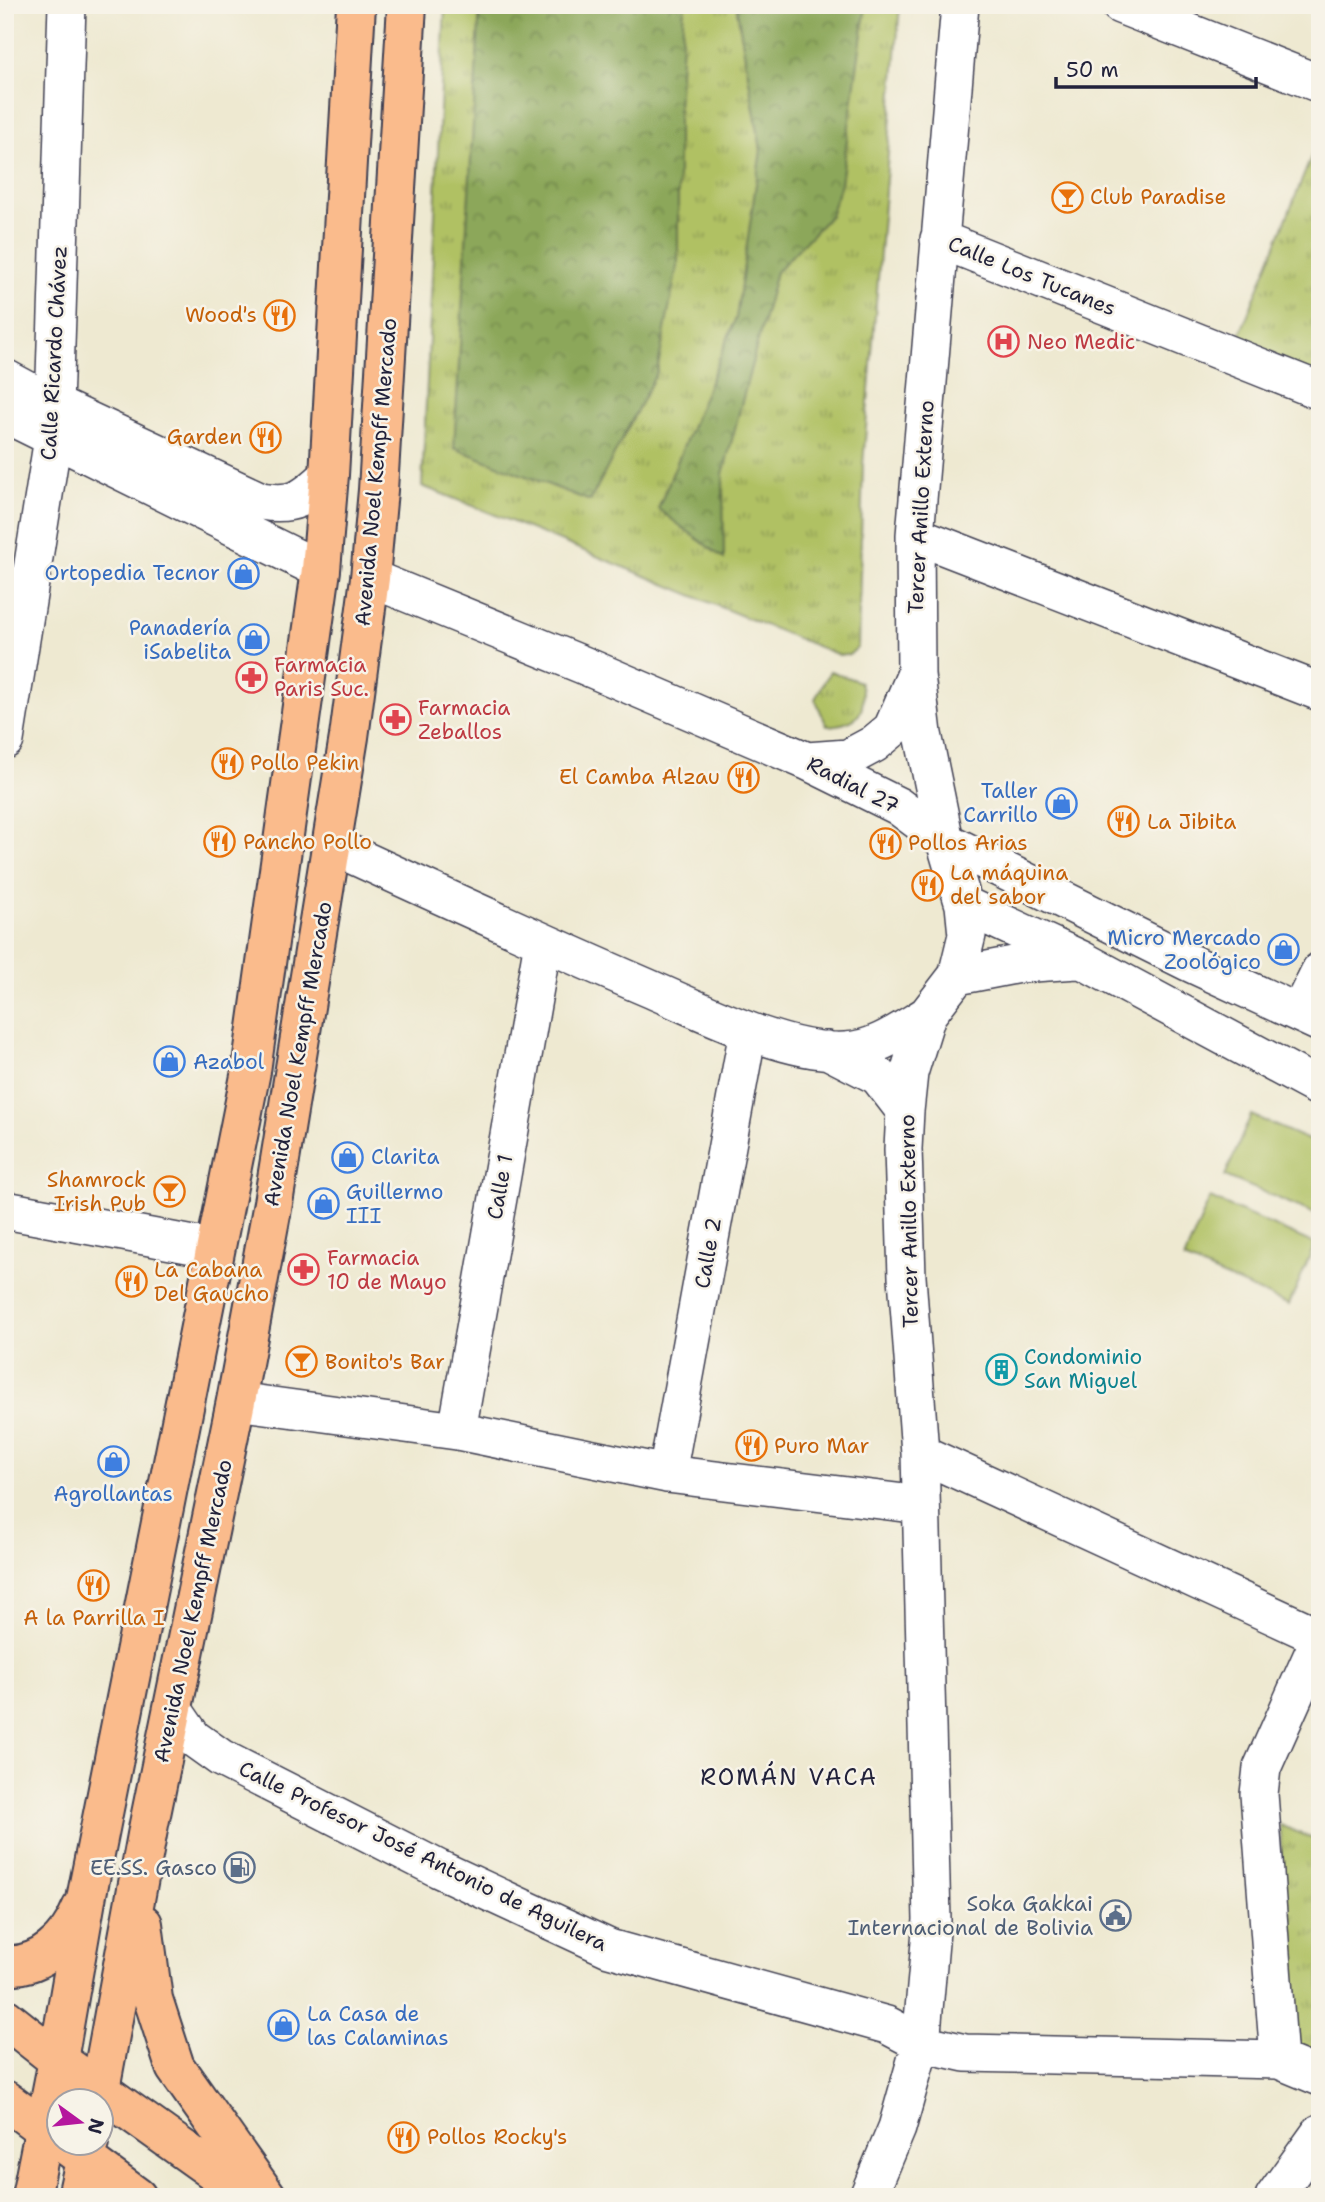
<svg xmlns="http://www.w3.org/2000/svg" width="1325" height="2202" font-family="'Shantell Sans',sans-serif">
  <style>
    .grass { fill: url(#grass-tufts); stroke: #697250; stroke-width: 2 }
    .forest { fill: url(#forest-crowns); stroke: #57644a; stroke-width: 2 }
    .pitch { fill: #b0c164; stroke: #697250; stroke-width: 2 }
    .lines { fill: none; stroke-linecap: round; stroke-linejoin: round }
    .minor-casing { stroke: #414052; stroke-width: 40 }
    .major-casing { stroke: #414052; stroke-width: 42 }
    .minor { stroke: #fff; stroke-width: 37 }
    .major { stroke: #fabb8c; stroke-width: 38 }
    .labels { text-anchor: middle; stroke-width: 5; stroke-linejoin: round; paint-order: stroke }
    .food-label { font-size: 21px; fill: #c56008; stroke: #f7f3e8; text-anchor: start }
    .street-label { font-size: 21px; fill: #22223b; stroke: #f7f3e8 }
    .health-label { font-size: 21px; fill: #be3a42; stroke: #f7f3e8; text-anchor: start }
    .shop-label { font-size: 21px; fill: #366cbe; stroke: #f7f3e8; text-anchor: end }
    .culture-label { font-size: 21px; fill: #0d838f; stroke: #f7f3e8; text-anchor: start }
    .service-label { font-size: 21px; fill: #4e5e75; stroke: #f7f3e8; text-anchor: end }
    .neighbourhood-label { font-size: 23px; letter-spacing: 2px; fill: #22223b; stroke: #f7f3e8 }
  </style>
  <defs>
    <pattern id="grass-tufts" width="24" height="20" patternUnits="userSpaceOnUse" patternTransform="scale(1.75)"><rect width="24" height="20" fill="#b0c164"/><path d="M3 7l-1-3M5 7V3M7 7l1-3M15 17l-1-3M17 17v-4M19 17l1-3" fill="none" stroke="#8f9c54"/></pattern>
    <pattern id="forest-crowns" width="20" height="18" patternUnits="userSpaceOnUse" patternTransform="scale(1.75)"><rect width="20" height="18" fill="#8ca75a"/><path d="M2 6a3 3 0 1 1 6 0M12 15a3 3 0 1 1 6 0" fill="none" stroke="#72884c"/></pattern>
  </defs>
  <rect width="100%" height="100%" fill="#f7f3e8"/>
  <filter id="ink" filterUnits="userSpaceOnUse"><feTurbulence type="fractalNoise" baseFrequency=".0143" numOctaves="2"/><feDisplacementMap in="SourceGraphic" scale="14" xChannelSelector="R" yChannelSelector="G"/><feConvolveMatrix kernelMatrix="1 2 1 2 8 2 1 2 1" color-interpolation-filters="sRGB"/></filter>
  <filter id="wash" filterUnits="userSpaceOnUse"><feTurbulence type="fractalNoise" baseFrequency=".00686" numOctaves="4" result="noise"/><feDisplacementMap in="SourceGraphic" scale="28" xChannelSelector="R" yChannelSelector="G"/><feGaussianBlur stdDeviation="1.57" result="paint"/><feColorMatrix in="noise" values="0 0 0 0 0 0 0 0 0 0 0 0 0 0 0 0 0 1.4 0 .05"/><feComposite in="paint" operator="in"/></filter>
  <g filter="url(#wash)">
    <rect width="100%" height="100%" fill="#eee9d1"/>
    <path class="grass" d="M445,5H900L863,465L858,647L849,655H839C700,600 562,540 422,486Z
      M1320,135V378L1236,344Z
      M830,671L860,682C868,713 859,724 827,726L815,699Z
      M1280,1825L1320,1842V2063C1304,2056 1296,2048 1289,2032Z"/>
    <path class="forest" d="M480,5H684L678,109V262L657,372L590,501L454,448Z
      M736,5H866L841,183L830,216L776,272L723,474L724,559L658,509L736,318L761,150Z"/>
    <path class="pitch" d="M1251,1115L1320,1145V1216L1225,1176Z
      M1210,1198L1315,1244L1289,1305L1184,1259Z"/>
  </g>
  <g filter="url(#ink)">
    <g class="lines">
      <defs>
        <path id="minor" d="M1120,5L1320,84
          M939,239L1320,391
          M5,378L55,405L261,501C296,507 305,497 329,475
          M5,414L321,570
          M915,535L1320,692
          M370,578L583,665L807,761L898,806L945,841L1188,962L1320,1023
          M5,740L53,438L67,5
          M807,761L848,758L874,744L892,729L915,676
          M333,846C439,895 546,944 653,990C706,1013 786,1054 845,1051C875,1050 902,1030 927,1015
          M964,905L1082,960L1320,1088
          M957,976L1019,964L1077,960
          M1299,1013L1320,971
          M827,1050L878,1076L905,1111
          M5,1210L215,1249
          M236,1401L457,1431L667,1474L921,1505
          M457,1431L543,942
          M920,1453L1320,1637
          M667,1474L748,1031
          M173,1709L193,1738L221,1758L439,1869L609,1948L887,2025L921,2043L965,2053L1279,2060L1320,2077
          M1279,2060L1259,1794L1262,1768L1320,1638
          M868,2197L897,2128L921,2043L932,1920L920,1453L907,1277L903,1149L905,1111L909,1073L927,1015L957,976L967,935L964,905L945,841L923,734L916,675L915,535L960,5
          M1274,2197L1320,2133"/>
        <path id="major" d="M143,1924L153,1999L175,2067L267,2197
          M5,1965C41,1968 69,1939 81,1909
          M5,2018L58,2060L250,2197
          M5,2100L60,2141
          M98,2100L149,1824L236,1401L273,1203L349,737L370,578L378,490L407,5
          M62,2142L137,2197
          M31,2197L58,2060L87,1894L251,1071L321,570L329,475L356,5
          M77,2197L89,2142"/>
      </defs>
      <use href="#minor" class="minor-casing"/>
      <use href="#major" class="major-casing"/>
      <use href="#minor" class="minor"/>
      <use href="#major" class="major"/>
    </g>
  </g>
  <defs>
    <symbol id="bar-ring" viewBox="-11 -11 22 22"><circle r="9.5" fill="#f7f3e8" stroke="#e8710a" stroke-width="1.5"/><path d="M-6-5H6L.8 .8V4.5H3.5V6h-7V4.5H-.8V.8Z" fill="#e8710a"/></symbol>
    <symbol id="restaurant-ring" viewBox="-11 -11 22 22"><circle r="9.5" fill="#f7f3e8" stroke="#e8710a" stroke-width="1.5"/><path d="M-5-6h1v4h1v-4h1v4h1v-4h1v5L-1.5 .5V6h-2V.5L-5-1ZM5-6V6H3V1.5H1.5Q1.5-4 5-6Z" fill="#e8710a"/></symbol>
    <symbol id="hospital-ring" viewBox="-11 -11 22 22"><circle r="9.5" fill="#f7f3e8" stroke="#e0444e" stroke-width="1.5"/><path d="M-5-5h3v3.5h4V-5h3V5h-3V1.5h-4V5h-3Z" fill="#e0444e"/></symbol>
    <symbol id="shop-ring" viewBox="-11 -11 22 22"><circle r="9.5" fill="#f7f3e8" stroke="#3f7fe0" stroke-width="1.5"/><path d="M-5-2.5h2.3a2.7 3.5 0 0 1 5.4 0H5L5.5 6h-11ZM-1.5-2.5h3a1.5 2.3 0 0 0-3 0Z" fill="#3f7fe0"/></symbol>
    <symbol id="pharmacy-ring" viewBox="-11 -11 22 22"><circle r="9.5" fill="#f7f3e8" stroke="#e0444e" stroke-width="1.5"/><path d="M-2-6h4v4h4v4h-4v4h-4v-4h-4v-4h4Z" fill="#e0444e"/></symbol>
    <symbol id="building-ring" viewBox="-11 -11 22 22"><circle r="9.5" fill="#f7f3e8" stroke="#0f9aa8" stroke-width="1.5"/><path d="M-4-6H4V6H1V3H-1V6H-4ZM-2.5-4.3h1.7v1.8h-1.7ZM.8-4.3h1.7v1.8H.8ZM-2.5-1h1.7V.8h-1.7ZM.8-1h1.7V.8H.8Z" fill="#0f9aa8"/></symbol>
    <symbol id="fuel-ring" viewBox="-11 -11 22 22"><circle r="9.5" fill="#f7f3e8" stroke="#5c6f8a" stroke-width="1.5"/><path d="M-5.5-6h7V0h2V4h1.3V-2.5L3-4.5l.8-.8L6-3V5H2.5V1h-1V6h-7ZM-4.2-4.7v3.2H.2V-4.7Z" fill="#5c6f8a"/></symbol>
    <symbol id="civic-ring" viewBox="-11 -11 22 22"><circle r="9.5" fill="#f7f3e8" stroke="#5c6f8a" stroke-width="1.5"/><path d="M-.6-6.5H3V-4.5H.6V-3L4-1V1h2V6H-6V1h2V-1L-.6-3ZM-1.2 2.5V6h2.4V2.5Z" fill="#5c6f8a"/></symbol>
  </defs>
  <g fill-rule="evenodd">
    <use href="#bar-ring" x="1050" y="180" width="35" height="35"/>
    <use href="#restaurant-ring" x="262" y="298" width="35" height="35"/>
    <use href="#hospital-ring" x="986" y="324" width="35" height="35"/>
    <use href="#restaurant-ring" x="248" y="420" width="35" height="35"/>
    <use href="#shop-ring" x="226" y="556" width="35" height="35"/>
    <use href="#shop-ring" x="236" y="622" width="35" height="35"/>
    <use href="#pharmacy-ring" x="234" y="660" width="35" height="35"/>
    <use href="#pharmacy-ring" x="378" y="702" width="35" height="35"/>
    <use href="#restaurant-ring" x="210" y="746" width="35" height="35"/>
    <use href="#restaurant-ring" x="726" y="760" width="35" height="35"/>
    <use href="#shop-ring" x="1044" y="786" width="35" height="35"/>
    <use href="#restaurant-ring" x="1106" y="804" width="35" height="35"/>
    <use href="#restaurant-ring" x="202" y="824" width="35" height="35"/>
    <use href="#restaurant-ring" x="868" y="826" width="35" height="35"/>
    <use href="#restaurant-ring" x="910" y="868" width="35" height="35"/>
    <use href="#shop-ring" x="1266" y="932" width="35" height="35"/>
    <use href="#shop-ring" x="152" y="1044" width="35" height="35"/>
    <use href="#shop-ring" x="330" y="1140" width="35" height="35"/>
    <use href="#bar-ring" x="152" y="1174" width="35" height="35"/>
    <use href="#shop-ring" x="306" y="1186" width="35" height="35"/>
    <use href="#pharmacy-ring" x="286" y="1252" width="35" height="35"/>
    <use href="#restaurant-ring" x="114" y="1264" width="35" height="35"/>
    <use href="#bar-ring" x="284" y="1344" width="35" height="35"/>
    <use href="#building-ring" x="984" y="1352" width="35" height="35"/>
    <use href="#restaurant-ring" x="734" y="1428" width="35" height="35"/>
    <use href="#shop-ring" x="96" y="1444" width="35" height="35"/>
    <use href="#restaurant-ring" x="76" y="1568" width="35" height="35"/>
    <use href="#fuel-ring" x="222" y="1850" width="35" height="35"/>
    <use href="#civic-ring" x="1098" y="1898" width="35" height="35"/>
    <use href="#shop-ring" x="266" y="2008" width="35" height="35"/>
    <use href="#restaurant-ring" x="386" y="2120" width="35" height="35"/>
  </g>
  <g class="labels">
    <g class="food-label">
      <text x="1090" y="204">Club Paradise</text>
      <text x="257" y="322" text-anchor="end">Wood's</text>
      <text x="242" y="444" text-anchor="end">Garden</text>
      <text x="250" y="770">Pollo Pekin</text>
      <text x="720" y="784" text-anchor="end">El Camba Alzau</text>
      <text x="1147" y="829">La Jibita</text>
      <text x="243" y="849">Pancho Pollo</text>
      <text x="908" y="850">Pollos Arias</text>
      <text x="950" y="880">La máquina<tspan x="950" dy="24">del sabor</tspan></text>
      <text x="146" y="1187" text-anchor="end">Shamrock<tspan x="146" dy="24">Irish Pub</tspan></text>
      <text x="154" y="1277">La Cabana<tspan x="154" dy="24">Del Gaucho</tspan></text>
      <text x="325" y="1369">Bonito's Bar</text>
      <text x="774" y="1453">Puro Mar</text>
      <text x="94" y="1625" text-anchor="middle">A la Parrilla I</text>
      <text x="427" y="2144">Pollos Rocky's</text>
    </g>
    <g class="street-label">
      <text transform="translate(1032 276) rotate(22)" y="7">Calle Los Tucanes</text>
      <text transform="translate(54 353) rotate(-87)" y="7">Calle Ricardo Chávez</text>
      <text transform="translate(376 472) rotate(-85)" y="7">Avenida Noel Kempff Mercado</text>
      <text transform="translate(921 507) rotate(-87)" y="7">Tercer Anillo Externo</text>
      <text transform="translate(853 785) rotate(27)" y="7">Radial 27</text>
      <text transform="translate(298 1054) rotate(-80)" y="7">Avenida Noel Kempff Mercado</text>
      <text transform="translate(500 1187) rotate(-80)" y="7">Calle 1</text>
      <text transform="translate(909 1221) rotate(-91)" y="7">Tercer Anillo Externo</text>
      <text transform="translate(708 1253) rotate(-80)" y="7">Calle 2</text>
      <text transform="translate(193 1611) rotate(-78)" y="7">Avenida Noel Kempff Mercado</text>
      <text transform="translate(423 1856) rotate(26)" y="7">Calle Profesor José Antonio de Aguilera</text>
    </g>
    <g class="health-label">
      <text x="1027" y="349">Neo Medic</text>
      <text x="274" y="672">Farmacia<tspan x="274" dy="24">Paris Suc.</tspan></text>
      <text x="418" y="715">Farmacia<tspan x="418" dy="24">Zeballos</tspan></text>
      <text x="327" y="1265">Farmacia<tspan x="327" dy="24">10 de Mayo</tspan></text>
    </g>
    <g class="shop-label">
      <text x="220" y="580">Ortopedia Tecnor</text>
      <text x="231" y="635">Panadería<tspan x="231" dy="24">iSabelita</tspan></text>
      <text x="1038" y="798">Taller<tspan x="1038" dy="24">Carrillo</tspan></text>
      <text x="1261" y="945">Micro Mercado<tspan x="1261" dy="24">Zoológico</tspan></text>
      <text x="193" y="1069" text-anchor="start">Azabol</text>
      <text x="371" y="1164" text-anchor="start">Clarita</text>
      <text x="346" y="1199" text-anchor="start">Guillermo<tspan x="346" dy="24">III</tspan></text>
      <text x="113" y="1501" text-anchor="middle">Agrollantas</text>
      <text x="307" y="2021" text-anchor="start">La Casa de<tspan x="307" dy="24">las Calaminas</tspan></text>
    </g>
    <g class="culture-label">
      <text x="1024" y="1364">Condominio<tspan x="1024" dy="24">San Miguel</tspan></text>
    </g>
    <g class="service-label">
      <text x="217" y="1875">EE.SS. Gasco</text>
      <text x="1093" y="1911">Soka Gakkai<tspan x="1093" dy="24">Internacional de Bolivia</tspan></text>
    </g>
    <g class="neighbourhood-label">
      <text x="789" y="1785">ROMÁN VACA</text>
    </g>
  </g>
  <rect width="1325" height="2202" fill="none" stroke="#f7f3e8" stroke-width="28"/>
  <g transform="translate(80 2122) rotate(105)"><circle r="33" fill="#f7f3e8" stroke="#a29fa3" stroke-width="2"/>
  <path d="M0-5L12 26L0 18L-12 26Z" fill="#b5179e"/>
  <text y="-10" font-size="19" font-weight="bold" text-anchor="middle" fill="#22223b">N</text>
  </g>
  <path d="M1056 77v10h200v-10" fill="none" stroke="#22223b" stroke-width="3.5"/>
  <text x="1066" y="77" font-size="21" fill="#22223b" stroke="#f7f3e8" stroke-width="5" paint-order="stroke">50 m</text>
</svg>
